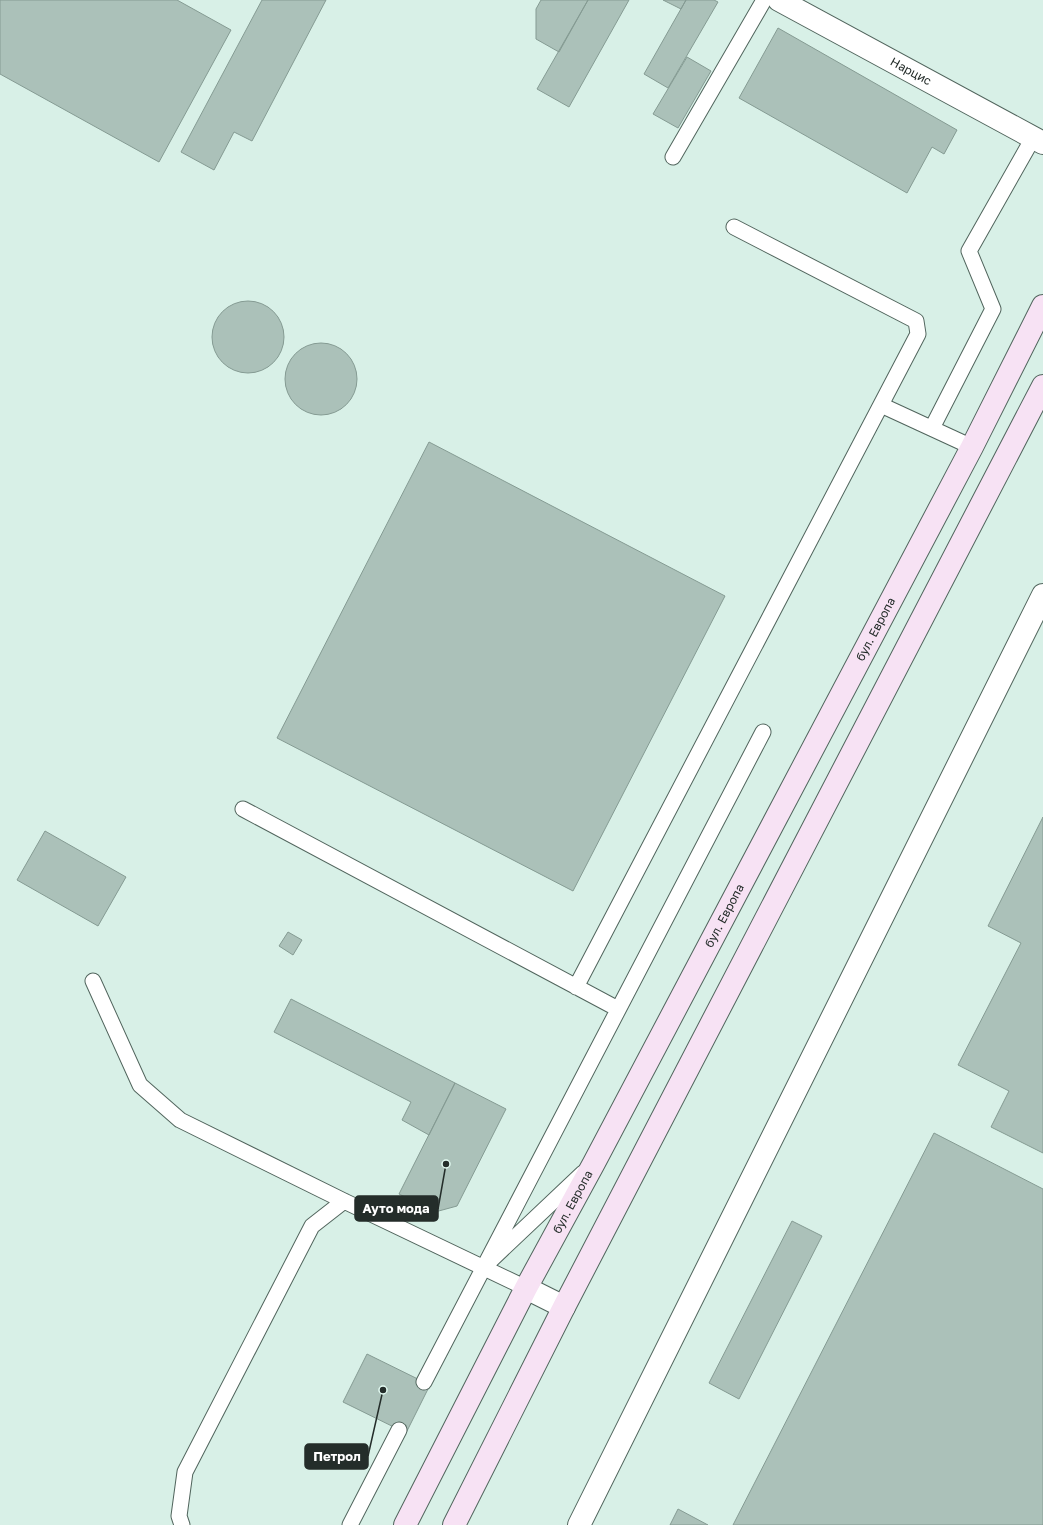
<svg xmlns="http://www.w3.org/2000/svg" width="1043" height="1525" font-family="'Golos Text',sans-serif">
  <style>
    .building { fill: #abc1b9; stroke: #859b93 }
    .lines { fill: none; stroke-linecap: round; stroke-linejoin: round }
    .lane-casing { stroke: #51655d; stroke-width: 17 }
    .street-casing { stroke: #51655d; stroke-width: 24 }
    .secondary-casing { stroke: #51655d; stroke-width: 24 }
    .lane { stroke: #fff; stroke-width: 15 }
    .street { stroke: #fff; stroke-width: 22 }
    .secondary { stroke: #f7e2f4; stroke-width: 22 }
    .labels { text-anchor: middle; stroke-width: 3.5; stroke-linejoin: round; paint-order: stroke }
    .street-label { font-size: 12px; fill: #242d2a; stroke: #e5fdf4 }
    .leader { fill: none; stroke: #242d2a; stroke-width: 1.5 }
    .callout-dot { fill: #242d2a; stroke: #e5fdf4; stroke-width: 1.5 }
    .callout { fill: #242d2a; stroke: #242d2a; stroke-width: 1.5 }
    .callout-label { font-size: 13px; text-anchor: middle; font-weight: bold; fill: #fff }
  </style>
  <rect width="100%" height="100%" fill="#d8f0e7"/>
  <path class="building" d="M0,0H177L231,30L159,162L0,74Z
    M262,0H326L252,141L234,132L214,170L181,152Z
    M541,0H588L559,52L536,39V9Z
    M588,0H629L569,107L537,89Z
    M663,0H686L681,9Z
    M686,0H714L718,2L668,88L644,74Z
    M778,28L957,130L944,154L932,147L907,193L739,98Z
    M687,57L711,71L678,128L653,114Z
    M212 337a36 36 0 1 1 72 0a36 36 0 1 1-72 0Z
    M285 379a36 36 0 1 1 72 0a36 36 0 1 1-72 0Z
    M429,442L725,596L573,891L277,738Z
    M1043,817V1153L991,1127L1009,1091L958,1065L1021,943L988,926Z
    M45,831L126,877L98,926L17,880Z
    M288,932L302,940L293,955L279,946Z
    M291,999L455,1083L429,1135L402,1120L411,1102L274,1032Z
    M455,1083L506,1109L457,1206L435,1212L399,1194Z
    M934,1133L1043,1189V1525H733Z
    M792,1221L822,1236L739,1399L709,1383Z
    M367,1354L430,1385L406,1433L343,1402Z
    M678,1509L708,1525H670Z"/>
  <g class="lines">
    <defs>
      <path id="lane" d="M673,157L764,0
        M881,405L972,447
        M932,428L993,309L969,251L1033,138
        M243,809L618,1009
        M93,981L140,1085L180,1120L344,1201L526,1288
        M576,987L918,334L916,321L734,227
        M491,1260L583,1173
        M424,1382L763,732
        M182,1525L179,1516L185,1472L312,1226L344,1201
        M350,1525L399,1430"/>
      <g id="street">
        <path id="s1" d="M779,0L1043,143"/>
        <path d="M526,1288L564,1307"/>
        <path d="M579,1525L1043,595"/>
      </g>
      <g id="secondary">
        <path id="s2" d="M405,1525L526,1288L594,1163L972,447L1043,306"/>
        <path d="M454,1525L564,1307L1043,386"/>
      </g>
    </defs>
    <use href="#lane" class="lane-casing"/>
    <use href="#street" class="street-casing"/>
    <use href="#secondary" class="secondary-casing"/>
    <use href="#lane" class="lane"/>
    <use href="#street" class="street"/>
    <use href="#secondary" class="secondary"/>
  </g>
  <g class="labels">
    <g class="street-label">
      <text dy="4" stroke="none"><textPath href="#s1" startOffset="150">Нарцис</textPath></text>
      <text dy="4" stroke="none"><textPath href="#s2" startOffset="1012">бул. Европа</textPath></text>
      <text dy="4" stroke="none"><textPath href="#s2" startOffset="688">бул. Европа</textPath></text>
      <text dy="4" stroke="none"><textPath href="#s2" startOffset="364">бул. Европа</textPath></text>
    </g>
  </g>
  <path class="leader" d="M446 1164L438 1209M383 1390L368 1456"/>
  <g class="callout-dot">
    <circle cx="446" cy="1164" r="4"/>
    <circle cx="383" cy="1390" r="4"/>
  </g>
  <g class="callout">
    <rect x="355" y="1196" width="83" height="25" rx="4"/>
    <rect x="305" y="1444" width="63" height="25" rx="4"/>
  </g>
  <g class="callout-label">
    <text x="396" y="1213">Ауто мода</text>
    <text x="337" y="1461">Петрол</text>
  </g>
</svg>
